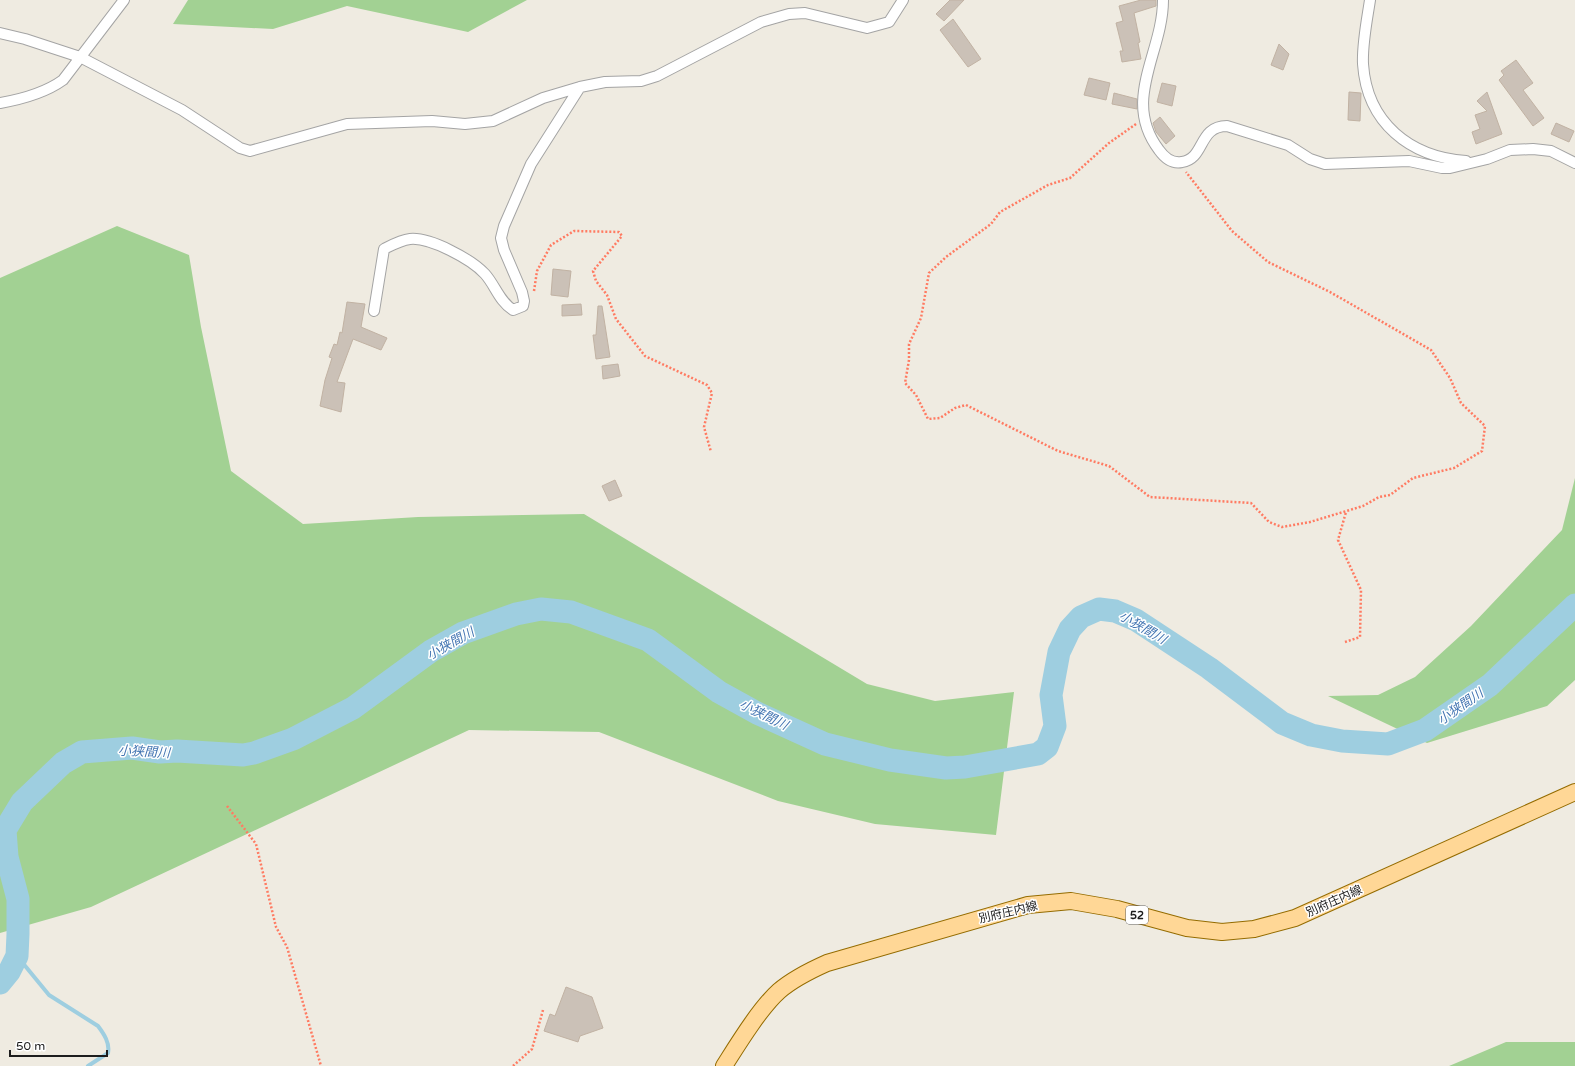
<svg xmlns="http://www.w3.org/2000/svg" width="1575" height="1066" font-family="'Varela Round','Noto Sans JP',sans-serif">
  <style>
    .forest { fill: #a2d193 }
    .lines { fill: none; stroke-linecap: round; stroke-linejoin: round }
    .stream { stroke: #9ecee0; stroke-width: 4 }
    .river { stroke: #9ecee0; stroke-width: 23 }
    .building { fill: #cbc1b7; stroke: #c1b2a3 }
    .minor-casing { stroke: #a4a4a4; stroke-width: 12 }
    .primary-casing { stroke: #956c00; stroke-width: 18 }
    .path { stroke: #ff7b62; stroke-width: 2.5; stroke-dasharray: 2 2; stroke-linecap: butt }
    .minor { stroke: #fff; stroke-width: 10 }
    .primary { stroke: #ffd796; stroke-width: 16 }
    .labels { text-anchor: middle; stroke-width: 3; stroke-linejoin: round; paint-order: stroke }
    .shield { fill: #fff; stroke: #616161; stroke-width: 1 }
    .shield-label { font-size: 11px; font-weight: bold; fill: #1d1d1d }
    .street-label { font-size: 12px; fill: #1d1d1d; stroke: #fff }
    .water-label { font-size: 13px; font-style: italic; fill: #4375b2; stroke: #fff }
  </style>
  <rect width="100%" height="100%" fill="#efebe1"/>
  <path class="forest" d="M188,0H527L468,32L347,6L273,29L173,24Z
    M117,226L189,255L201,327L231,471L303,524L418,517L584,514L867,684L935,701L1014,692L996,835L875,824L778,801L599,732L469,730L91,907L0,933V278Z
    M1575,478V680L1547,706L1427,743L1328,696L1378,695L1415,677L1471,626L1562,530Z
    M1506,1042H1575V1066H1449Z"/>
  <g class="lines">
    <path class="stream" d="M17,956L49,995L98,1026C104,1034 110,1043 108,1053L88,1066"/>
    <path class="river" d="M0,983L9,972L17,956L18,934V899L7,857L5,830L22,802L63,763L82,752L132,748L160,752L177,751L243,755L254,753L293,739L353,708L431,651L463,633L516,614L541,609L571,612L648,640L719,692L757,713L825,744L890,760L946,768L965,767L1038,754L1047,747L1055,726L1051,695L1059,652L1070,629L1081,617L1099,609L1115,611L1136,620L1209,668L1282,723L1311,735L1342,741L1388,744L1425,730L1490,685L1575,605"/>
  </g>
  <path class="building" d="M950,0H964L944,21L936,14Z
    M1141,0H1156V6L1134,13L1140,42L1138,43L1141,59L1122,62L1120,51H1123L1116,23L1123,21L1119,6Z
    M953,19L981,59L968,67L940,30Z
    M1279,44L1289,54L1283,70L1271,65Z
    M1516,60L1533,83L1523,90L1544,118L1533,126L1499,80L1504,75L1501,71Z
    M1089,78L1110,83L1106,100L1084,95Z
    M1162,83L1176,86L1172,106L1157,102Z
    M1349,92L1361,93L1360,121L1348,120Z
    M1487,92L1502,134L1476,144L1472,132L1480,129L1475,115L1487,111L1477,101Z
    M1114,93L1137,99V109L1112,104Z
    M1160,117L1175,136L1166,144L1156,132L1153,123Z
    M1556,123L1574,131L1569,142L1551,134Z
    M553,269L571,271L568,297L551,295Z
    M347,302L365,304L361,327L387,338L381,350L353,339L337,382L345,383L341,412L320,406L325,380L332,358L329,357L334,344L337,345L340,332L342,333Z
    M581,304L582,315L562,316V305Z
    M598,306H602L610,357L596,359L593,335H596Z
    M618,364L620,376L603,379L602,366Z
    M615,480L622,496L609,501L602,486Z
    M566,987L592,997L603,1028L580,1036L578,1042L544,1031L550,1014L555,1016Z"/>
  <g class="lines">
    <defs>
      <path id="minor" d="M1163,0C1163,53 1121,100 1159,150C1164,157 1172,164 1182,162C1205,159 1198,126 1227,126L1288,145L1310,159L1325,164L1409,161L1442,168H1450L1487,159L1510,150L1533,149L1551,151L1575,163
        M1370,0C1367,20 1362,44 1363,64C1367,123 1410,157 1466,161
        M0,33L25,39L80,57L182,110L240,148L250,151L347,124L432,121L465,124L493,121L543,98L580,87L605,82L641,81L657,76L761,22L789,14L805,13L867,28L889,22L903,0
        M0,103C23,99 45,93 63,80L124,0
        M374,311L384,249C392,245 401,240 410,239C430,237 471,259 485,274C495,285 499,301 513,310L523,306L524,301L522,292L504,250L501,238L504,226L531,164L580,87"/>
      <path id="primary" d="M724,1066C738,1044 760,1008 779,991C793,979 809,971 827,963L1028,905L1071,901L1117,909L1187,928L1222,932L1254,929L1295,918L1575,792"/>
    </defs>
    <use href="#minor" class="minor-casing"/>
    <use href="#primary" class="primary-casing"/>
    <path class="path" d="M1136,124L1109,143L1070,178L1048,185L1000,212L991,224L946,257L929,273L921,318L909,344V360L905,383L916,395L928,419L940,418L955,408L966,405L1058,451L1109,466L1150,497L1251,503L1269,522L1282,527L1310,522L1363,506L1379,497L1390,495L1413,478L1454,468L1482,451L1485,426L1461,403L1450,378L1431,350L1330,292L1268,262L1232,231L1186,172
      M534,291L537,271L551,245L574,231L619,232L622,236L593,271L596,281L607,295L616,319L645,356L707,385L712,393L704,427L711,452
      M1345,642L1360,637L1361,590L1338,540L1346,512
      M227,806L256,844L276,927L287,947L321,1066
      M513,1066L532,1049L543,1010"/>
    <use href="#minor" class="minor"/>
    <use href="#primary" class="primary"/>
  </g>
  <g class="labels">
    <rect class="shield" x="1126" y="906" width="22" height="18" rx="3"/>
    <g class="shield-label">
      <text x="1137" y="919">52</text>
    </g>
    <g class="street-label">
      <text transform="translate(1334 901) rotate(-24)" y="4">別府庄内線</text>
      <text transform="translate(1008 912) rotate(-13)" y="4">別府庄内線</text>
    </g>
    <g class="water-label">
      <text transform="translate(1143 627) rotate(30)" y="5">小狭間川</text>
      <text transform="translate(450 643) rotate(-29)" y="5">小狭間川</text>
      <text transform="translate(1460 706) rotate(-35)" y="5">小狭間川</text>
      <text transform="translate(764 714) rotate(26)" y="5">小狭間川</text>
      <text transform="translate(144 751) rotate(3)" y="5">小狭間川</text>
    </g>
  </g>
  <path d="M10 1050v6h97v-6" fill="none" stroke="#1d1d1d" stroke-width="2"/>
  <text x="16" y="1050" font-size="12" fill="#1d1d1d" stroke="#ffffff" stroke-width="3" paint-order="stroke">50 m</text>
</svg>
